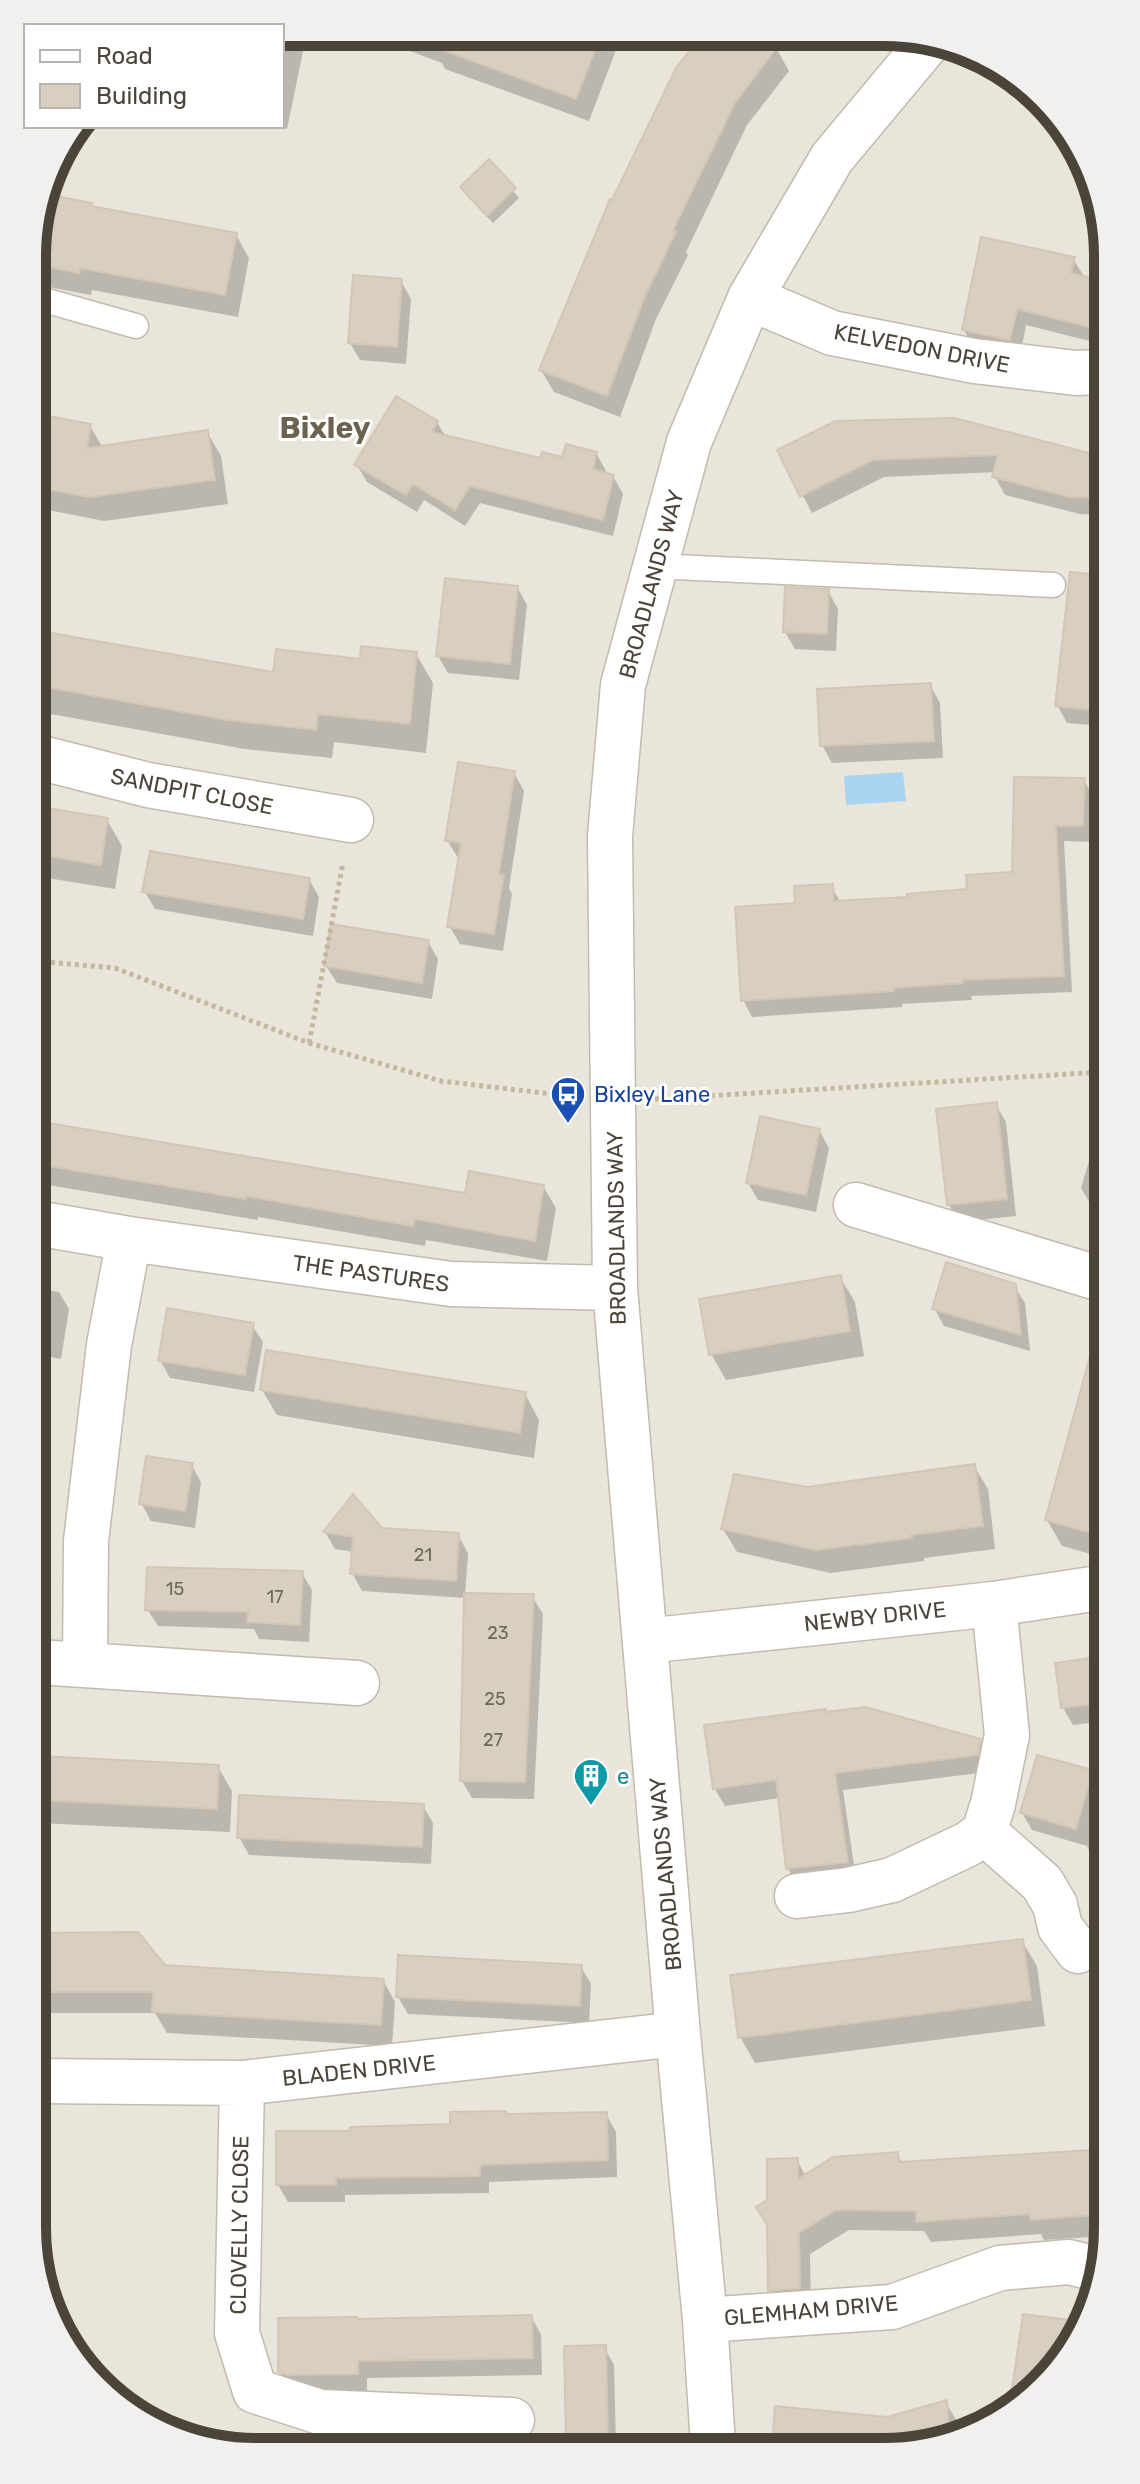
<svg xmlns="http://www.w3.org/2000/svg" width="1140" height="2484" font-family="Rubik,sans-serif">
  <style>
    .residential { fill: #eae5da }
    .water { fill: #a9d4f2 }
    .shadow { fill: #0003 }
    .building { fill: #d8cfc1; stroke: #d3c7b4; stroke-width: 2 }
    .lines { fill: none; stroke-linecap: round; stroke-linejoin: round }
    .lane-casing { stroke: #c2bbae; stroke-width: 27 }
    .street-casing { stroke: #c2bbae; stroke-width: 47 }
    .path { stroke: #c4b79f; stroke-width: 5; stroke-dasharray: 4 4; stroke-linecap: butt }
    .lane { stroke: #fff; stroke-width: 24 }
    .street { stroke: #fff; stroke-width: 44 }
    .labels { text-anchor: middle; stroke-width: 6; stroke-linejoin: round; paint-order: stroke }
    .number-label { font-size: 18px; fill: #6e675b }
    .street-label { font-size: 22px; fill: #4b4439; stroke: #fff }
    .transit-label { font-size: 22px; fill: #164399; stroke: #fff; text-anchor: start }
    .culture-label { font-size: 22px; fill: #0d838f; stroke: #fff; text-anchor: start }
    .district-label { font-size: 30px; font-weight: bold; fill: #6e6250; stroke: #fff }
    .rim { fill: none; stroke: #4b4439; stroke-width: 10 }
  </style>
  <rect width="100%" height="100%" fill="#f6f3ec"/>
  <path class="residential" d="M282,32L928,36L1032,88L1100,197L1107,2243L1091,2314L1053,2375L943,2444L212,2448L108,2396L40,2287L33,241L55,157L79,126H282Z"/>
  <path class="water" d="M903,772L906,801L846,805L844,776Z"/>
  <path class="shadow" d="M282,32H307L287,129L273,126H282Z
    M361,33L607,34L616,50L589,121L445,69L442,63Z
    M704,35H758L776,48L789,71L747,125L686,252L688,255L656,319L620,417L554,392L541,370L679,68Z
    M489,162L519,198L493,223L467,196L462,188Z
    M44,196L91,205L92,208L236,235L249,258L238,317L92,290L91,295L33,284V241Z
    M1073,259L1084,276L1101,282V344L1026,325L1020,357L974,347L964,330Z
    M401,281L411,299L406,364L360,360L350,343Z
    M33,415L90,426L103,448L207,432L221,456L228,504L104,521L33,507Z
    M954,420L1101,458V515L1080,514L1005,495L995,477L996,472L884,477L812,513L779,451Z
    M437,422L446,437L542,461L564,460L596,453L606,471L605,474L613,476L623,494L613,536L480,503L465,526L424,500L417,512L367,482L357,465Z
    M1102,577V726L1067,723L1057,705Z
    M517,587L527,605L519,680L448,673L438,656Z
    M828,591L838,609L836,651L795,649L785,632Z
    M34,632L275,675L416,654L433,683L426,753L334,742L332,758L245,749L34,711Z
    M930,685L940,703L943,758L832,763L822,745Z
    M514,773L524,791L509,888L512,894L503,951L460,944L450,927L460,858H458L447,840Z
    M1084,780L1093,797L1092,842L1064,841L1072,992L971,996L972,1000L902,1004V1007L752,1017L743,1000L797,905L831,886L841,903L909,899L969,891L1014,874Z
    M35,808L107,820L122,846L115,889L35,876Z
    M309,879L319,897L313,936L155,909L145,892Z
    M428,942L438,959L432,999L337,983L326,966Z
    M996,1105L1006,1122L1016,1216L959,1222L949,1205Z
    M36,1123L467,1195L543,1186L556,1208L547,1261L426,1240L425,1246L258,1217V1220L36,1183Z
    M1099,1127L1104,1129V1209L1091,1205L1081,1188Z
    M819,1130L829,1148L816,1212L758,1200L748,1183Z
    M840,1277L855,1302L864,1356L726,1380L711,1354Z
    M1014,1286L1025,1303L1030,1351L944,1326L934,1308Z
    M36,1288L59,1292L69,1309L61,1359L36,1354Z
    M1104,1314L1105,1558L1062,1546L1047,1520Z
    M252,1325L263,1342L254,1392L170,1378L160,1360Z
    M262,1390L525,1394L539,1420L534,1458L277,1415Z
    M191,1464L201,1482L195,1528L151,1521L141,1503Z
    M974,1466L988,1489L995,1549L924,1558V1561L830,1573L737,1552L723,1529L807,1489Z
    M381,1530L458,1535L468,1553L465,1595L532,1596L543,1614L534,1799L472,1798L462,1781L466,1598L362,1591L352,1573L354,1552L335,1549L325,1532Z
    M302,1573L312,1590L309,1642L259,1639L254,1629L158,1626L147,1609Z
    M1105,1658L1106,1721L1073,1725L1063,1708L1058,1665Z
    M826,1714L979,1741L989,1758L987,1772L843,1790L856,1879L798,1886L788,1869L780,1798L725,1806L714,1788Z
    M38,1758L218,1767L232,1791L230,1832L38,1823Z
    M1092,1772L1102,1789L1097,1805L1106,1808V1868L1097,1866L1087,1846L1032,1830L1022,1813Z
    M423,1806L433,1823L431,1864L249,1855L239,1837Z
    M39,1935L164,1967L383,1980L395,2002L392,2046L167,2033L155,2013H39Z
    M1022,1941L1037,1966L1045,2026L755,2063L740,2037Z
    M581,1967L591,1984L589,2023L408,2014L398,1997Z
    M606,2114L616,2132L617,2177L489,2182V2193L345,2195V2202H288L278,2185L352,2133L452,2126L507,2116Z
    M1107,2150V2236L1044,2240L1041,2234L931,2242L924,2231L849,2230L810,2254L811,2309L782,2311L770,2290L769,2201L797,2160L806,2177L897,2154L903,2164Z
    M531,2317L541,2334L542,2375L367,2378V2391L298,2392L291,2390L280,2372Z
    M604,2347L614,2365L616,2446H570L568,2442Z
    M946,2403L961,2428V2433L943,2444L774,2445L777,2408L887,2419Z"/>
  <path class="building" d="M408,33L601,34L576,99L407,37Z
    M702,35H786L735,103L673,230L676,232L645,296L607,396L539,370L610,199L612,200L676,68Z
    M489,159L516,188L487,216L460,187Z
    M45,194L92,203L91,206L237,233L225,295L80,268L79,273L33,264V241Z
    M981,237L1075,257L1071,273L1101,280V330L1017,309L1010,340L962,330Z
    M353,275L402,279L397,347L348,343Z
    M396,396L438,421L432,432L540,458L542,452L562,457L566,444L597,452L593,469L614,475L603,520L470,486L455,510L413,484L406,495L354,465Z
    M33,413L91,424L87,448L208,430L215,480L89,497L33,487Z
    M954,418L1101,456V498L1069,497L992,477L998,455L873,460L800,497L777,450L835,421Z
    M1070,572L1102,575V711L1055,706Z
    M445,578L518,586L510,664L436,656Z
    M785,587L829,589L827,634L783,632Z
    M34,630L273,672L276,649L360,659L361,646L417,652L410,724L318,714L316,730L227,720L34,685Z
    M931,683L934,741L820,746L817,689Z
    M458,762L515,771L499,874L504,875L494,934L447,927L461,843L445,841Z
    M1014,777L1085,778L1083,826H1056L1064,976L963,980V983L894,988V991L741,1001L735,907L795,903L794,886L833,884L834,901L907,897V894L967,889L966,875L1012,872Z
    M35,806L108,818L101,865L35,854Z
    M150,851L310,878L303,919L142,892Z
    M331,924L429,940L422,983L324,966Z
    M997,1102L1007,1199L947,1205L936,1109Z
    M760,1116L820,1129L806,1195L746,1183Z
    M36,1121L465,1193L469,1171L544,1185L535,1241L415,1219L413,1226L246,1196V1199L36,1164Z
    M946,1262L1016,1284L1021,1335L932,1309Z
    M841,1275L850,1331L709,1355L699,1299Z
    M167,1308L254,1323L245,1375L158,1361Z
    M1094,1342L1104,1344L1105,1537L1045,1520Z
    M266,1350L526,1392L520,1433L260,1390Z
    M146,1456L193,1463L185,1511L139,1504Z
    M975,1464L983,1526L911,1535L912,1538L816,1550L721,1529L734,1474L807,1487Z
    M353,1494L382,1528L459,1533L456,1581L350,1574L353,1537L323,1532Z
    M147,1567L303,1571L300,1625L247,1622L248,1612L145,1610Z
    M464,1593L534,1594L525,1782L460,1781Z
    M1105,1656L1106,1703L1061,1708L1055,1663Z
    M865,1707L981,1739L978,1755L835,1773L848,1862L786,1869L776,1780L713,1789L704,1725L826,1709V1712Z
    M1037,1755L1093,1770L1076,1829L1020,1813Z
    M38,1756L219,1765L217,1809L38,1800Z
    M239,1795L424,1804L422,1847L237,1838Z
    M138,1932L165,1965L384,1979L381,2025L152,2012L153,1992H39L38,1933Z
    M1023,1939L1031,2000L738,2038L730,1975Z
    M398,1955L582,1965L580,2006L396,1997Z
    M506,2111V2114L607,2112L608,2160L480,2165V2176L336,2178V2185H276V2131H350V2127L450,2124V2112Z
    M1107,2149V2214L1030,2220V2214L916,2222V2211L836,2210L799,2233L800,2288L768,2291L767,2225L756,2207L767,2200V2159L798,2158V2179L833,2157L898,2152L899,2162Z
    M1023,2314L1086,2322L1053,2375L1010,2402Z
    M532,2315L533,2358L358,2361V2374L287,2375L278,2372V2318L357,2317V2319Z
    M606,2345L608,2441L566,2443L564,2346Z
    M947,2400L950,2440L943,2444L772,2445L775,2406L887,2417Z"/>
  <g class="lines">
    <defs>
      <path id="lane" d="M33,297L136,326
        M655,566L1053,585"/>
      <path id="street" d="M750,298L832,333L974,361L1076,373L1101,372
        M34,756L148,785L351,820
        M856,1205L1104,1280
        M36,1223L129,1239L451,1284L615,1288
        M645,1641L994,1604L1105,1587
        M38,1662L357,1683
        M85,1665L86,1541L109,1345L129,1239
        M984,1832L1042,1883L1055,1905L1060,1927L1078,1951
        M797,1896L848,1890L892,1880L968,1844L984,1832L993,1804L1007,1735L994,1604
        M39,2081L242,2083L678,2034
        M242,2083L237,2333L255,2391L320,2412L512,2420
        M705,2320L892,2307L1000,2268L1069,2262L1101,2270
        M713,2445L705,2320L678,2034L615,1288L610,836L623,685L689,442L750,298L832,158L932,38"/>
    </defs>
    <use href="#lane" class="lane-casing"/>
    <use href="#street" class="street-casing"/>
    <path class="path" d="M35,961L115,968L309,1043L441,1081L569,1096
      M309,1043L343,863
      M655,1099L1103,1072"/>
    <use href="#lane" class="lane"/>
    <use href="#street" class="street"/>
  </g>
  <defs>
    <symbol id="bus-pin" viewBox="-11 -11 22 30"><path d="M0 17L-7.5 6A9.5 9.5 0 1 1 7.5 6Z" fill="#1a4fb4" stroke="#fff"/><path d="M-5-6H5V4H4V6H2V4H-2V6H-4V4H-5ZM-3.5-4V0h7V-4ZM-3.5 1.2v1.5H-2V1.2ZM2 1.2v1.5H3.5V1.2Z" fill="#fff"/></symbol>
    <symbol id="building-pin" viewBox="-11 -11 22 30"><path d="M0 17L-7.5 6A9.5 9.5 0 1 1 7.5 6Z" fill="#0f9aa8" stroke="#fff"/><path d="M-4-6H4V6H1V3H-1V6H-4ZM-2.5-4.3h1.7v1.8h-1.7ZM.8-4.3h1.7v1.8H.8ZM-2.5-1h1.7V.8h-1.7ZM.8-1h1.7V.8H.8Z" fill="#fff"/></symbol>
  </defs>
  <g fill-rule="evenodd">
    <use href="#bus-pin" x="548" y="1074" width="40" height="54"/>
    <use href="#building-pin" x="571" y="1756" width="40" height="54"/>
  </g>
  <g class="labels">
    <g class="number-label">
      <text x="423" y="1561">21</text>
      <text x="175" y="1595">15</text>
      <text x="275" y="1603">17</text>
      <text x="498" y="1639">23</text>
      <text x="495" y="1705">25</text>
      <text x="493" y="1746">27</text>
    </g>
    <g class="street-label">
      <text transform="translate(922 348) rotate(11)" y="8">KELVEDON DRIVE</text>
      <text transform="translate(651 584) rotate(-75)" y="8">BROADLANDS WAY</text>
      <text transform="translate(192 791) rotate(11)" y="8">SANDPIT CLOSE</text>
      <text transform="translate(616 1228) rotate(-91)" y="8">BROADLANDS WAY</text>
      <text transform="translate(371 1273) rotate(8)" y="8">THE PASTURES</text>
      <text transform="translate(875 1616) rotate(-6)" y="8">NEWBY DRIVE</text>
      <text transform="translate(665 1874) rotate(-95)" y="8">BROADLANDS WAY</text>
      <text transform="translate(359 2070) rotate(-6)" y="8">BLADEN DRIVE</text>
      <text transform="translate(239 2225) rotate(-89)" y="8">CLOVELLY CLOSE</text>
      <text transform="translate(811 2310) rotate(-5)" y="8">GLEMHAM DRIVE</text>
    </g>
    <g class="transit-label">
      <text x="594" y="1102">Bixley Lane</text>
    </g>
    <g class="culture-label">
      <text x="617" y="1784">e</text>
    </g>
    <g class="district-label">
      <text x="325" y="438">Bixley</text>
    </g>
  </g>
  <path d="M0 0H1140V2484H0ZM256 46H884A210 210 0 0 1 1094 256V2228A210 210 0 0 1 884 2438H256A210 210 0 0 1 46 2228V256A210 210 0 0 1 256 46Z" fill="#f1f0ef" fill-rule="evenodd"/>
  <path class="rim" d="M256 46H884A210 210 0 0 1 1094 256V2228A210 210 0 0 1 884 2438H256A210 210 0 0 1 46 2228V256A210 210 0 0 1 256 46Z"/>
  <rect x="24" y="24" width="260" height="104" fill="#ffffff" stroke="#b7b4b0" stroke-width="2"/>
  <rect x="40" y="50" width="40" height="12" fill="#ffffff" stroke="#b7b4b0" stroke-width="2"/>
  <text x="96" y="64" font-size="24" fill="#4b4439">Road</text>
  <rect x="40" y="84" width="40" height="24" fill="#d8cfc1" stroke="#b7b4b0" stroke-width="2"/>
  <text x="96" y="104" font-size="24" fill="#4b4439">Building</text>
</svg>
